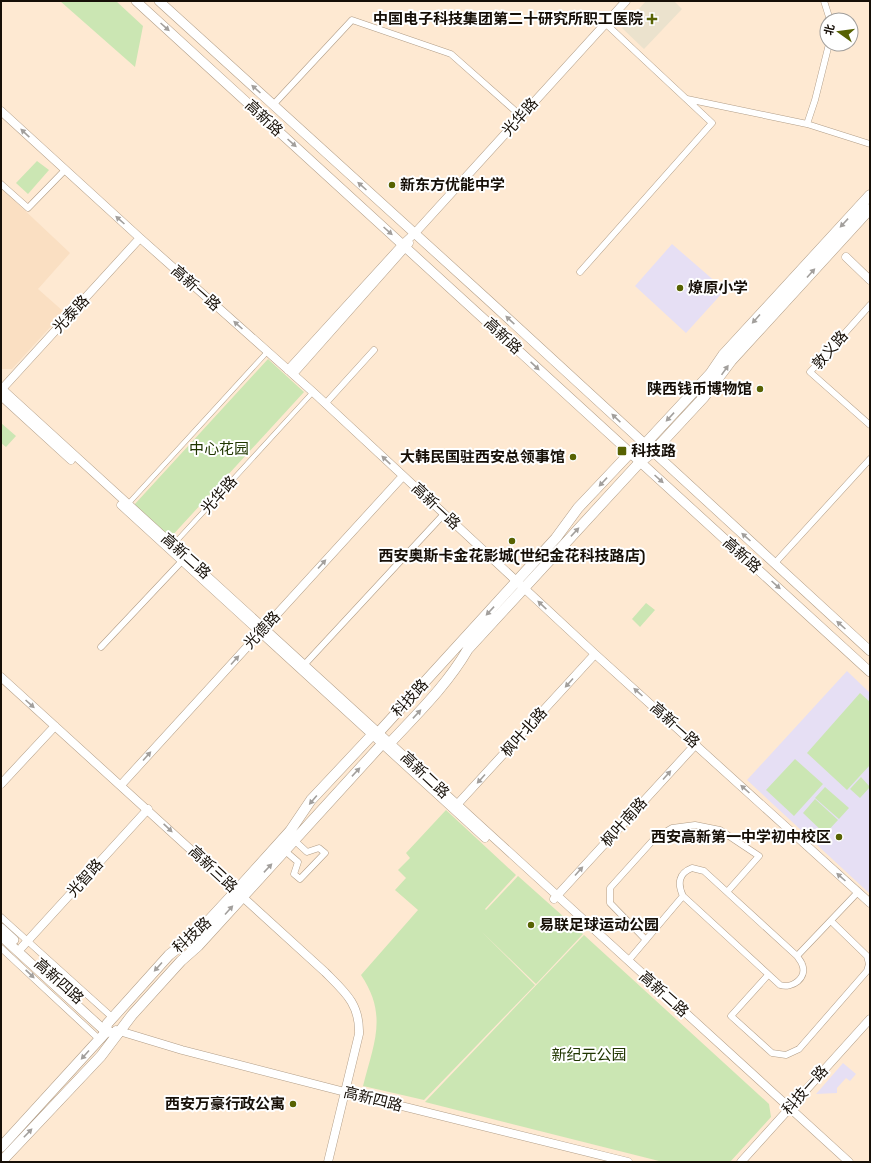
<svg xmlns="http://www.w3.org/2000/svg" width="871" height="1163" font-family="'Space Grotesk','Noto Sans SC',sans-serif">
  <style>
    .built { fill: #fadfc2 }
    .education { fill: #e6dff4 }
    .medical { fill: #ebe2cd }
    .green { fill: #cbe6b3 }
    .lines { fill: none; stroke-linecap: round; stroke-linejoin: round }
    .pedestrian-casing { stroke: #b19d87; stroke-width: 5.5 }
    .minor-casing { stroke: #b19d87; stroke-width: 7 }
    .tertiary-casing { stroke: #b19d87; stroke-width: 9 }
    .secondary-casing { stroke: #b19d87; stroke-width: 10 }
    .primary-casing { stroke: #b19d87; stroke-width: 11 }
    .pedestrian { stroke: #fff; stroke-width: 4.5 }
    .minor { stroke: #fff; stroke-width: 6 }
    .tertiary { stroke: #fff; stroke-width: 8 }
    .secondary { stroke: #fff; stroke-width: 9 }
    .primary { stroke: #fff; stroke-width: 10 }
    .oneway { fill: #a29f9c }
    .poi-dot { fill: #576202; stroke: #fff; stroke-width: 1.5 }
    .labels { text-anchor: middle; stroke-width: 4; stroke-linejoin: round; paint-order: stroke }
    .poi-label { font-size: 15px; font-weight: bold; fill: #160f07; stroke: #fff; text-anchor: end }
    .street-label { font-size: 15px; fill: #160f07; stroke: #fff }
    .park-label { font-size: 15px; fill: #203600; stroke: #fff }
  </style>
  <rect width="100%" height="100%" fill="#fee9d2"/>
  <path class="built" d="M1,188L70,253L38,289L64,312L12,369H1Z"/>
  <path class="education" d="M672,244L725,290L686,333L635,286Z
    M847,671L870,693V894L747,780Z
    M843,1063L856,1074L850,1081L846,1078L837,1088V1093L816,1094Z"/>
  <path class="medical" d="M646,1H674L682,9L644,49L622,28Z"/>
  <path class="green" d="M60,1H116L143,26L135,67Z
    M37,161L49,170L28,194L16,183Z
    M268,359L304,392L170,538L134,505Z
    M1,423L16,436L6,447L1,443Z
    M646,603L655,610L640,627L632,619Z
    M860,693L870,702V765L847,790L807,753Z
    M795,759L823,784L794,816L766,790Z
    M861,777L870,787L860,798L850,789Z
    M825,787L849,808L839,819L815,798Z
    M815,799L838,820L825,834L803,813Z
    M446,810L516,875L485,909L486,910L518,876L583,934L536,984L482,932L535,985L424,1100L363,1086C374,1043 388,1015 361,975L418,910L395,890L406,878L398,870L410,858L406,853Z
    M584,935L769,1104L771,1117L730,1162H663L425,1102Z"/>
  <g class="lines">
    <defs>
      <path id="pedestrian" d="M128,504L268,351
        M173,545L313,392"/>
      <path id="minor" d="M824,1L830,20
        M687,99L807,124L870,144
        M273,105L352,20L451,54L521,116
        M807,124L815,100L829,44
        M1,184L28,208L65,170
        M580,272L712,123L605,23
        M870,305L810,372L870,425
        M325,404L374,350
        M775,563L870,459
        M101,647L182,561
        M305,664L444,514
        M284,850L298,862L294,874L300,879L325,853L319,848L307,852L294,840
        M692,868L704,871L797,956C798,958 801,961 802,964C808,978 792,989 780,985L683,896C677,883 679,873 692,868Z
        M1,917L113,1018
        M646,940L610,903V888L655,838L672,828L695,825L720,830L759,856L727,892
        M1,948L99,1039
        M797,956L858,892
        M628,961L683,896
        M768,975L731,1016L772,1053L786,1055L799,1049L867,971L869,964L867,956L831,921"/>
      <path id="tertiary" d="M1,111L140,238L313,392L595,654L870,903
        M846,257L870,280
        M288,370L403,244L415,233L626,1
        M293,374L409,243
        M1,388L849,1162
        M1,390L140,238
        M1,396L71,460
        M121,505L485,838
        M1,677L325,972C345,992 360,1004 359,1034L328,1162
        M1,784L55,726
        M121,785L403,476
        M454,808L595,654
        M554,899L696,744
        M22,947L148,809
        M116,1030L182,1050L345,1092L628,1162
        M741,1162L870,1019"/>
      <path id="secondary" d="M136,1L870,672
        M159,1L487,299L870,651
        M1,928L14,940
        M1,936L106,1032L119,1033"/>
      <path id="primary" d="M1,1147L106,1032L107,1024L169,955L199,931L236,891L290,831L311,800L372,735L379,732L556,538L578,508L630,453L645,444L710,374L723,355L870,195
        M1,1162L101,1056L132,1015L181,961L198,946L382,744L390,743C418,713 447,685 468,649L640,462L653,452L704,397L731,361L870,209"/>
    </defs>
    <use href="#pedestrian" class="pedestrian-casing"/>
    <use href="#minor" class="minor-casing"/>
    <use href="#tertiary" class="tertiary-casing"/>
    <use href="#secondary" class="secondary-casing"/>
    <use href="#primary" class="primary-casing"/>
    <use href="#pedestrian" class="pedestrian"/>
    <use href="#minor" class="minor"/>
    <use href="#tertiary" class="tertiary"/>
    <use href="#secondary" class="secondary"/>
    <use href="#primary" class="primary"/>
  </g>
  <defs><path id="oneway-solid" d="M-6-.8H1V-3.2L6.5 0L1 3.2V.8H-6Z"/></defs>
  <g class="oneway">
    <use href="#oneway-solid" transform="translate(165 27) rotate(42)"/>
    <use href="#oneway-solid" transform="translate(256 89) rotate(-138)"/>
    <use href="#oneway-solid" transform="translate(25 133) rotate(-137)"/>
    <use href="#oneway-solid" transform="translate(292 143) rotate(42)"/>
    <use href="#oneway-solid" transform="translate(362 186) rotate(-138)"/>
    <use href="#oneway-solid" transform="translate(120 220) rotate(-138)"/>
    <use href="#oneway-solid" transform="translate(844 223) rotate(133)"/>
    <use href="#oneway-solid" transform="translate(388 231) rotate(42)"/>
    <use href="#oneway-solid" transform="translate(811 273) rotate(-48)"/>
    <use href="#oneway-solid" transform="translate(756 319) rotate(132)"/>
    <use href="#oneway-solid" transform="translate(510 320) rotate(-137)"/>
    <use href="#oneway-solid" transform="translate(238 325) rotate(-138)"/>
    <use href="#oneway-solid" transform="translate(535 366) rotate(43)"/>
    <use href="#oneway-solid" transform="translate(725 370) rotate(-55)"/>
    <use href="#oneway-solid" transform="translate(670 417) rotate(133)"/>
    <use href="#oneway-solid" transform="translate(616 418) rotate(-137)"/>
    <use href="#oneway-solid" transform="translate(386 460) rotate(-137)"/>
    <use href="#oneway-solid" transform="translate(659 479) rotate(42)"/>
    <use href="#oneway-solid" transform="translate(603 482) rotate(133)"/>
    <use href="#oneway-solid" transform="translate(575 532) rotate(-47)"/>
    <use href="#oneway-solid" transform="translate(746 537) rotate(-138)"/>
    <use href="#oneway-solid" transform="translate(322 564) rotate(-48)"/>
    <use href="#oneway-solid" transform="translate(776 585) rotate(42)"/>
    <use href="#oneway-solid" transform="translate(542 605) rotate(-137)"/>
    <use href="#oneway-solid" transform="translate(490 611) rotate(133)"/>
    <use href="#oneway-solid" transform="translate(841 625) rotate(-138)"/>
    <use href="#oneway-solid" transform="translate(235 660) rotate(-48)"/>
    <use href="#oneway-solid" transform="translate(569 683) rotate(132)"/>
    <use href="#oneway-solid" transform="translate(638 692) rotate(-138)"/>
    <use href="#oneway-solid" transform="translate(30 704) rotate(42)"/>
    <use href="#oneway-solid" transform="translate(417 714) rotate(-47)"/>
    <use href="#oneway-solid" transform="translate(147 756) rotate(-48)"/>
    <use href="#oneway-solid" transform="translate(356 772) rotate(-47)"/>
    <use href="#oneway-solid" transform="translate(667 775) rotate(-48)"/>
    <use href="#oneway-solid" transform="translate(481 779) rotate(132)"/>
    <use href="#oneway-solid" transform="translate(745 789) rotate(-138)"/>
    <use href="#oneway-solid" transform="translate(313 800) rotate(130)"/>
    <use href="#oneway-solid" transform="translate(168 828) rotate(43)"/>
    <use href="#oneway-solid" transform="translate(268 868) rotate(-47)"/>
    <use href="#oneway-solid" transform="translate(579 871) rotate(-48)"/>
    <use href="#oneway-solid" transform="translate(841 877) rotate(-138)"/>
    <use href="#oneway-solid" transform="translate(229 910) rotate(-48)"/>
    <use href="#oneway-solid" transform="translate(158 967) rotate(132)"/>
    <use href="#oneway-solid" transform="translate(30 974) rotate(43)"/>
    <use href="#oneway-solid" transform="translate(85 1055) rotate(132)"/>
    <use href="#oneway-solid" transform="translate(28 1133) rotate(-46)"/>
  </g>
  <g class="poi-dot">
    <path d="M650 13h4v4h4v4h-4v4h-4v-4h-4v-4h4z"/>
    <circle cx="392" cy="185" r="4"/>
    <circle cx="680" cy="288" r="4"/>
    <circle cx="760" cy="389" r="4"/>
    <rect x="617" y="446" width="10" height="10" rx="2"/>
    <circle cx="573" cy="457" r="4"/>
    <circle cx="512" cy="541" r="4"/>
    <circle cx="839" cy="837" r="4"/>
    <circle cx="531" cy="925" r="4"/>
    <circle cx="293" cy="1104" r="4"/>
  </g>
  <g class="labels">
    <g class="poi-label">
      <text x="643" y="24">中国电子科技集团第二十研究所职工医院</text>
      <text x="400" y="190" text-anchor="start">新东方优能中学</text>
      <text x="688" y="293" text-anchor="start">燎原小学</text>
      <text x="752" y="394">陕西钱币博物馆</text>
      <text x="631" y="456" text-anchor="start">科技路</text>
      <text x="565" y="462">大韩民国驻西安总领事馆</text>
      <text x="512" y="561" text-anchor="middle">西安奥斯卡金花影城(世纪金花科技路店)</text>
      <text x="831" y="842">西安高新第一中学初中校区</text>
      <text x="539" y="930" text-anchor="start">易联足球运动公园</text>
      <text x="285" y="1109">西安万豪行政公寓</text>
    </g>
    <g class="street-label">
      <text transform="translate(520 117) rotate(-48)" y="5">光华路</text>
      <text transform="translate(264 118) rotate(43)" y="5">高新路</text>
      <text transform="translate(196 288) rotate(42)" y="5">高新一路</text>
      <text transform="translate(71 314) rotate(-47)" y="5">光泰路</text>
      <text transform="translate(503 336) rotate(43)" y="5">高新路</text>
      <text transform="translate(830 350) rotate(-49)" y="5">敦义路</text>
      <text transform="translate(219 495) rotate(-48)" y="5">光华路</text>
      <text transform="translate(436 506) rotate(43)" y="5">高新一路</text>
      <text transform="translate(742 555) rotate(42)" y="5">高新路</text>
      <text transform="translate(186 556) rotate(42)" y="5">高新二路</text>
      <text transform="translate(262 630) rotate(-47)" y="5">光德路</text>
      <text transform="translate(410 698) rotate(-47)" y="5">科技路</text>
      <text transform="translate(675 725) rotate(42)" y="5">高新一路</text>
      <text transform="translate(524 732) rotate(-48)" y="5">枫叶北路</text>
      <text transform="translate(425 775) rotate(43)" y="5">高新二路</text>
      <text transform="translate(624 822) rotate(-48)" y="5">枫叶南路</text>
      <text transform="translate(213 869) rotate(43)" y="5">高新三路</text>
      <text transform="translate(85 878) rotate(-48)" y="5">光智路</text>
      <text transform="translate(192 935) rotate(-42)" y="5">科技路</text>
      <text transform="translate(59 981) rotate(42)" y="5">高新四路</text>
      <text transform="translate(664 994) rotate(42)" y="5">高新二路</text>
      <text transform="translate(805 1090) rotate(-48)" y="5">科技一路</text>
      <text transform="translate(373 1099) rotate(14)" y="5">高新四路</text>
    </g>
    <g class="park-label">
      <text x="219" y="454">中心花园</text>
      <text x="589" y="1060">新纪元公园</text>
    </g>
  </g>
  <rect width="871" height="1163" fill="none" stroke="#160f07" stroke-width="4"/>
  <g transform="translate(839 32) rotate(284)"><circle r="19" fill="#ffffff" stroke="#a29f9c"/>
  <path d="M0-3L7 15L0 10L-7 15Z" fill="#576202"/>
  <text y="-6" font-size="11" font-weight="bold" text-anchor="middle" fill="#160f07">北</text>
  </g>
</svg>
